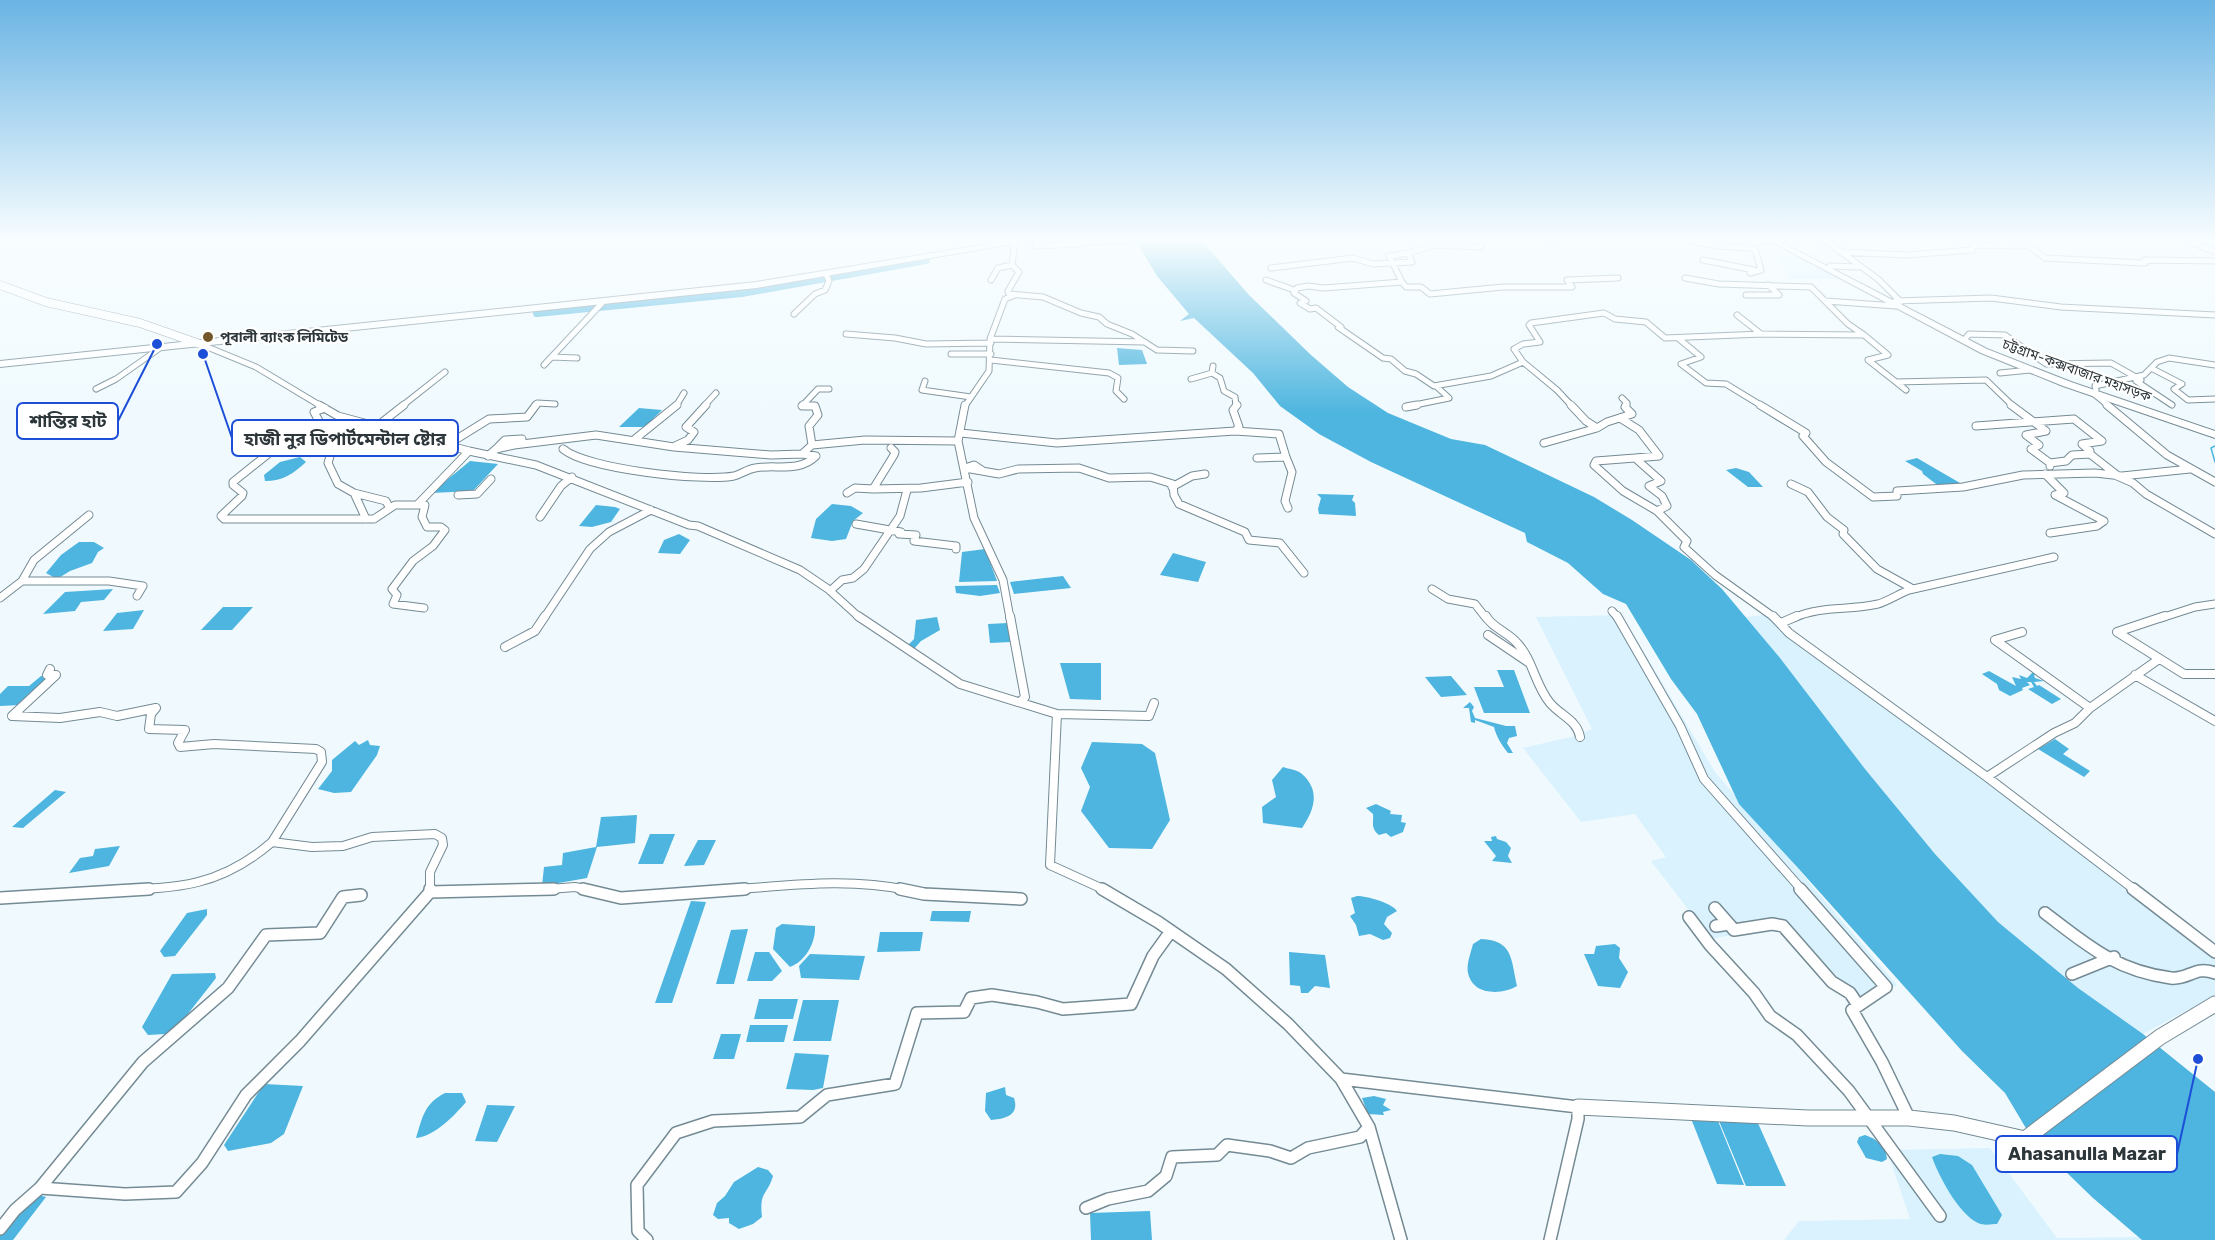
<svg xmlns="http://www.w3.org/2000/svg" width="2215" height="1240" font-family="Rubik,'Noto Sans Bengali',sans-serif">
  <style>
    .built { fill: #d9f2fe }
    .water { fill: #4db5df }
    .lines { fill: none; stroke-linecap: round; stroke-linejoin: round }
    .stream { stroke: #4db5df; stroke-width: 1.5 }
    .river { stroke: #4db5df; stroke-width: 8 }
    .street-far3-casing { stroke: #748a94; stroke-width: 7 }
    .street-far2-casing { stroke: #748a94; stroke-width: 9 }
    .street-far1-casing { stroke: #748a94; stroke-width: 10 }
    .street-casing { stroke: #748a94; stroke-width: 14 }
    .secondary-far1-casing { stroke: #748a94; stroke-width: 9 }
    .secondary-casing { stroke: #748a94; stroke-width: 17 }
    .highway-casing { stroke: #748a94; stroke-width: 2 }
    .street-far3 { stroke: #fff; stroke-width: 5 }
    .street-far2 { stroke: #fff; stroke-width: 7 }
    .street-far1 { stroke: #fff; stroke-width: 8 }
    .street { stroke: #fff; stroke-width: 11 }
    .secondary-far1 { stroke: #fff; stroke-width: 8 }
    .secondary { stroke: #fff; stroke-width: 15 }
    .highway { fill: #fff; fill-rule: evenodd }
    .poi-dot { fill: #73572a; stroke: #fff; stroke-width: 2 }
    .labels { text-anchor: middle; stroke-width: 4.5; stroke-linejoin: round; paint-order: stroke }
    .far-poi-label { font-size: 14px; font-weight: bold; fill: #2d363a; stroke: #fff; text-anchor: start }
    .far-street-label { font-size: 14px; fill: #2d363a; stroke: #fff }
    .leader { fill: none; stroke: #1d4ed8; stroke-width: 2 }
    .callout-dot { fill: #1d4ed8; stroke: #fff; stroke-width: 2 }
    .callout { fill: #fff; stroke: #1d4ed8; stroke-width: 2 }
    .callout-label { font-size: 18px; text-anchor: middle; font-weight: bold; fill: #2d363a }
  </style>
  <rect width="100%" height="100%" fill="#f0fafe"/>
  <path class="built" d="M1772,252L1796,253L1843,279H1788L1784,265Z
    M1773,614L1783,630L1812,646L2215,954V995L2143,1034L2078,988L1998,923L1935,854L1865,769L1745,617Z
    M1622,615L1715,772L1897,985L1855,1008L1779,926L1711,939L1651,861L1666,857L1635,814L1581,822L1523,748L1575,736L1592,729L1536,617Z
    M1990,1148L2057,1238L2140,1237L2142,1240H1784L1799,1221L1910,1219L1887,1150Z"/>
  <path class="water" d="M1136,241H1202L1249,295L1311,355L1348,387L1388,413L1451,439L1485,445L1594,497L1632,520L1691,560L1722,589L1780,658L1865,769L1935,854L1998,922L2078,988L2143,1034L2215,1092V1240H2142L2093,1198L2033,1140L2005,1093L1962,1051L1798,868L1739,804L1697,714L1671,679L1626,604L1603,594L1568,563L1527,542L1525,533L1371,462L1319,434L1280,406L1253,373L1194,318L1180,321L1189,314L1157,276Z
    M1117,348L1142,350L1147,364L1119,365Z
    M639,408L662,410L645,427H619Z
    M300,457L306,462C293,474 283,481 265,481L264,475L280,462Z
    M1917,458L1960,483L1940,487L1923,474L1922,471L1905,461Z
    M470,461L498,464L473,491L431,493Z
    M1736,468L1749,472L1763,487H1748L1726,470Z
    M1317,494L1354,495L1352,500L1355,503L1356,516L1319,514L1318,509L1321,498Z
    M832,504L851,506L863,513L853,521L846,539L832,541L811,538L816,519Z
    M596,505L615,507L620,509L611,522L592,527L579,526Z
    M679,534L690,540L680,554L658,553L664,540Z
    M79,542H94L104,548L98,552L92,563L70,571L57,579L46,573L61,555Z
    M985,549L997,581L959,582L962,552Z
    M1173,553L1206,562L1198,582L1160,575Z
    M1063,576L1071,588L1014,594L1010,582Z
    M997,585L1000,593L980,596L956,593L955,586Z
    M113,589L104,600L81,602L75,611L43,614L65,592Z
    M223,607H253L232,630H201Z
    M144,610L133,629L103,631L117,613Z
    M937,617L940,630L921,641L914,649L908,645L914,639L916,620Z
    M1008,623L1011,642L990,643L988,624Z
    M1060,663H1101V700L1070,699Z
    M1497,670H1514L1530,713H1484L1474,687H1504Z
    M1989,671L2016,686L2012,677L2021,679L2019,675L2027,678L2034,671L2037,674L2034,675L2035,678L2044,681L2034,682L2037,686L2039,685L2061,699L2052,704L2028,689L2034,687L2031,682H2027L2030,685L2022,688L2023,690L2010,696L1999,690L1997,684L1982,674Z
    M41,676L49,677L20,705L0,706V694L8,686H29Z
    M1451,676L1467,695L1441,697L1425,677Z
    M1470,702L1474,707L1472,711L1475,718L1506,726H1515L1517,736L1509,738L1507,743L1513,753H1508C1501,744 1496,736 1494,727L1475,720V723L1471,722L1469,708H1463Z
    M2055,739L2069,749L2063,754L2090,771L2084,777L2038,749Z
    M368,740L370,745L380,746L377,755L351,792L334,793L318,789L332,771V760L355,741L359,745Z
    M1092,742L1142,744L1155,753L1170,820L1152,849L1109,848L1081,811L1090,787L1081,768Z
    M1283,767C1289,769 1298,770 1302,774C1321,791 1314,810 1302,828L1263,823L1262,807L1276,797L1272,780Z
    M55,790L66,792L23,828L12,827Z
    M1376,804L1391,811L1390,814L1402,815L1401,822L1406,823L1403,832L1391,837L1386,833L1379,835C1370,828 1374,822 1373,814L1366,808Z
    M637,815L635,843L597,847L587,878L542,886L544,867L562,865L563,853L596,847L601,817Z
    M650,834H675L663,864H638Z
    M1496,836L1497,839L1506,842L1511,848L1508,856L1512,863L1492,861L1496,856L1484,841H1492L1491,837Z
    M698,840H716L704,865L684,866Z
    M120,846L109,866L69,873L80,858L93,856L95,849Z
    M1357,896C1367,896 1392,903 1397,911L1387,917L1384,924L1392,933L1390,938L1383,940L1370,934L1359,936L1356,925L1350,916L1355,913L1351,898Z
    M691,901L706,902L672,1003H655Z
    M207,909V915L175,956L164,957L160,951L187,913Z
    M932,911H971L969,922L930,921Z
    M782,924L815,926C816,942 806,961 790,967L773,949L776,928Z
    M748,929L734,984H716L731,930Z
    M880,932H923L920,951L877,952Z
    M1481,939C1513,940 1511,959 1517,986C1502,995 1473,996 1468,973C1466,965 1471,952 1473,944Z
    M1615,944L1620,948L1619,958L1628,972L1620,988L1598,986L1584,954H1594L1596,946Z
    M755,952H769L782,971L772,981H747Z
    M1289,952L1325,955L1330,988L1315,986L1308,993H1301L1300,986L1290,985Z
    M810,954L865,956L859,980L801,978L799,966Z
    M215,973L216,978L180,1024L165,1034L148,1035L142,1027L172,974Z
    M759,999H798L793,1019H754Z
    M803,1000H839L831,1041H793Z
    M750,1025H788L784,1042H746Z
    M721,1034H741L734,1059H713Z
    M795,1053L829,1055L823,1088L813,1090L786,1089Z
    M264,1084L303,1086L284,1134L271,1143L228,1151L224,1145Z
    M1005,1087L1006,1095L1014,1098C1020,1116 1004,1119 991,1120L985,1111L986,1093Z
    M445,1093H462L466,1102C454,1116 435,1136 416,1138C423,1116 424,1104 445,1093Z
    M1374,1096L1386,1099L1383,1105L1391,1110L1383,1112L1384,1115L1368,1114L1362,1098Z
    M487,1105L515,1106L497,1142L475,1141Z
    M1690,1116H1716L1744,1185L1717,1184Z
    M1719,1121H1757L1786,1186H1746Z
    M1865,1135C1877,1139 1886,1146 1887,1159L1882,1162L1866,1158L1857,1142L1859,1137Z
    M1940,1154L1958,1156L1972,1165L2002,1215L1997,1224C1992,1224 1984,1226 1978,1223C1959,1214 1939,1177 1932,1157Z
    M758,1167L768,1170L773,1176C767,1196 759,1191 762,1217L753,1224L739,1229L729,1223V1218L718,1219L713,1215L717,1203L725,1196L734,1182Z
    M35,1194L46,1197L13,1240H0V1233Z
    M1150,1211L1152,1240H1091L1090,1213Z"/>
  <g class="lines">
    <path class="stream" d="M2215,446L2211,448L2215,462"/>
    <path class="river" d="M537,313L742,293L926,260"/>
    <defs>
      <path id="street-far3" d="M1549,241L1551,243
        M1691,241L1717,246L1752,248
        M1826,241L1878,279L1901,302
        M2189,241L2215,252
        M1080,242L1129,241
        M1035,246L1080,244L1078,241
        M1840,252L1907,255L1973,250V245L2029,246L2045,258L2143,263H2145L2144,260L2215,261
        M1703,260L1754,270
        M1012,265L1015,241
        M1830,266L1858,267
        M1271,268L1353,258L1373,264L1412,262L1408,253L1435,245L1481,247
        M1750,273L1761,270L1756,252L1748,243L1768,241
        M1618,278L1567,280L1572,287H1503L1430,294L1421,287H1406L1402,282L1324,288L1308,286L1297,288L1294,293L1306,301L1300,303L1310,309L1316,308L1341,327H1338L1383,358L1391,359L1405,371L1416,374L1434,386L1491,376L1523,362L1514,349L1523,344L1540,342L1529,325L1531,323L1604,313L1615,319L1646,322L1665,338L1762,334L1864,335L1888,355L1868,360L1896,382
        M1685,278L1719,284L1811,287L1848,324L1864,335
        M991,280L998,268L1012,265L1019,272L1008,291L1009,294L1043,297L1081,313L1099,317L1107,324L1132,334L1157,350L1193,351
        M1266,280L1294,290
        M1402,282L1389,256L1408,253
        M1746,295H1779L1768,285
        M1826,301L1896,306
        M1895,301L1991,298L2061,307L2215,315
        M794,314L815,294L825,290L829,281L826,274
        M1737,315L1761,334
        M846,334L895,338L926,344L991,343
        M1678,338L1701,357L1681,364L1706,383L1726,384L1762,406
        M990,339L1145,342
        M1965,339L1969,334L2005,335L2046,364L2111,363L2141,380L2136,381L2172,405
        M200,344L256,367L321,406
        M951,354H991
        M552,357L577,358
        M991,360L1109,373L1118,378L1116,391L1124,399
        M1523,362L1557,390L1572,406
        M544,365L603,302
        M1213,366L1212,373L1220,378L1224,391L1235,397L1236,406
        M2151,368L2182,384L2174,389L2188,400L2215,399
        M2000,373L2030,370
        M1191,379L1212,373
        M925,381L922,390L971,397
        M96,389L116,379L160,348
        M1906,390L1896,382L1986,380L2013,406
        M2096,390L2095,386L2144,375L2157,362L2169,358L2215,365
        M2093,393L2109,406
        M1622,398L1627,403L1625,406
        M402,406L445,372
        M535,406L537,403L555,404
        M676,406L684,393
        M704,406L716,393
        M815,406H802L818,389H829
        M965,406L989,371L990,339L1005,299L1015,295
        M1410,406L1449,398L1436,386"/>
      <path id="street-far2" d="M319,405L338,416L469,451L536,465L689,525L698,526L800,570L828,589L860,618
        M404,405L376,427L353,436H325L278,446L233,482V485L243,493L242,496L221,516L224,519H374L395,505H425L422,517L427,527H441L445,530L433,546L413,561L392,589L397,595L393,604L424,608
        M803,405L802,406H815L818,415L809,426L812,445
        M965,405L958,441L974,518L1003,580L1010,618
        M1571,405L1586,421L1597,428L1607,422L1632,414L1625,407L1626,405
        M1760,405L1806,433L1803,436L1826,462L1873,497L1897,496V491L1963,487L2023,475L2095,473L2122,476L2190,469
        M2011,405L2046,431L2026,435L2039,445L2031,449L2050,463
        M2107,405L2167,455L2215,482
        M1406,407L1417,405
        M325,408L314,412L333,446L328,463L338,484L354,493L366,519
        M1620,418L1639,430L1659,456L1635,458
        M1976,426L2074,419L2102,441L2082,444L2090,451V454L2072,455L2066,461L2050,463V466
        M1235,431L1239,427L1233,410L1237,405
        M961,433L1057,443L1235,431L1279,434L1286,457L1257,458
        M635,439L677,405
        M1544,443L1597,428
        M447,445L489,419L527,417L536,405
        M675,446L688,440L694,432L686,427L706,405
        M497,448L505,440L522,439
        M563,449C587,469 702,482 734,476C741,474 748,469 755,468C776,464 799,473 816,456L802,454
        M2090,454L2117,475
        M488,456L496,449L514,445L596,435L674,447L771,455L802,454L812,445L865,440L958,441
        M1286,457L1292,472L1285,501L1288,508
        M1635,458L1661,481L1649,486L1662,496L1667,506L1657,511L1623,491L1594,465L1596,461Z
        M983,471L974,465L965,468L999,474L1018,469L1079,468L1109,478L1150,477L1173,484L1174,495L1179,504L1245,532L1249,540L1280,543L1304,573
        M2045,474L2064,493L2055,495L2104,521L2097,526L2050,533
        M2117,476L2133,483L2146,494L2215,534
        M1791,484L1808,492L1827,517L1844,530L1843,534L1877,569L1913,589
        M1172,487L1192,476L1205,474
        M873,489L921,488L968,482
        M354,493L386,501L389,507
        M847,493L855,488L873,489L894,455L895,452L891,448
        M458,495L477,494L491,479
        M418,504L469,451
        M1657,511L1687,541L1684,547L1715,575L1775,618
        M540,517L561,486L572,477
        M856,524L901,532L899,534L916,535L914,541L956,546V549
        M22,581H109L143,586L137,596
        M1432,589L1448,599L1475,604L1486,618
        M830,591L842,580L853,578L864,569L900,516L907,490
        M0,598L22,581L34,560L89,515
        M1612,611L1618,618
        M544,618L590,549L609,532L651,510
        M1793,618C1823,605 1848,611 1878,604C1884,603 1901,593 1909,590L2054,557
        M2161,618L2195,607L2215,604"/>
      <path id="street-far1" d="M858,616L960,684L1057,714L1050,865L1105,890
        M1010,616L1025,697L1020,702
        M1486,616C1491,627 1509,633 1517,643C1533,660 1535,685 1550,703C1561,716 1577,720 1580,737
        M1617,616L1680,726L1704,779L1802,890
        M1773,616L1789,633L1987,777L2135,890
        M2165,616L2117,632L2184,674H2215
        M1781,623L1797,616
        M2022,632L1995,640L2090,708
        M1488,635L1528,662
        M505,647L535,631L545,616
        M50,669L47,675H56L12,716L60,718L100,712L117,716L156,708L151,714L149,729L185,730L178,743L180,747L214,744L316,749L321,752L322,762L272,842L312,847L343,846L372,837L435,834L442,838L443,845L430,872V890
        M2135,675L2215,721
        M1057,714L1149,716L1154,703
        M1987,777L2054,733L2075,723L2090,708L2159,659
        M112,890C178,888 220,887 272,842
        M537,890L575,887L589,890
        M725,890C786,886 846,877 907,890"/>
      <path id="street" d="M430,889V892L554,889
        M583,889L621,898L745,889
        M900,889L924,894L1021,899
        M1102,889L1158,922L1226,969L1288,1024L1341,1079L1369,1127L1401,1240
        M1800,889L1886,987L1852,1010L1882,1062L1909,1118
        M2133,889L2215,952
        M0,898L149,889
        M1715,908L1729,924
        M2045,913C2087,945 2116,971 2171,978C2189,980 2195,965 2215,973
        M1689,917L1710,945L1754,993L1770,1016L1797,1035L1849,1091L1940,1216
        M1716,926L1729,924L1734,930L1772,924L1783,926L1832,982L1850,993L1858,1005
        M2072,974L2114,957
        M1341,1079L1578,1107V1119L1550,1240
        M40,1188L143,1062L228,988L266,935L320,933L343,897L361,895
        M1086,1208L1108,1199L1148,1191L1166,1176L1172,1157L1217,1155L1227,1145L1270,1151L1291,1158L1308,1148L1360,1137L1369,1127
        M0,1229L15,1210L40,1188L125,1194L176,1192L202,1163L246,1095L300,1041L430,892
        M647,1240L638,1231L637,1185L676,1133L713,1121L800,1117L827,1095L895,1084L917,1013L964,1012L971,998L992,995L1037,1002L1063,1009L1131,1004L1153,956L1171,931"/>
      <path id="secondary-far1" d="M0,285L46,302L140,323L200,344"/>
      <path id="secondary" d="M1578,1107L1808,1118H1909L1954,1123L2025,1139L2160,1037L2215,1004"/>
      <path id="highway" d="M1006,241H1022L1018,243L756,288L0,367V361L756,282Z
        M1770,241H1779L1987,349L2071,382L2215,431V438L2063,386L1981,353Z"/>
    </defs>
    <use href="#street-far3" class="street-far3-casing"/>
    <use href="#street-far2" class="street-far2-casing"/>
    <use href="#street-far1" class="street-far1-casing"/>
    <use href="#street" class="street-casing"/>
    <use href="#secondary-far1" class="secondary-far1-casing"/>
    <use href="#secondary" class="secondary-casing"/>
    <use href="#highway" class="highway-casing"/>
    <use href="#street-far3" class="street-far3"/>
    <use href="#street-far2" class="street-far2"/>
    <use href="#street-far1" class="street-far1"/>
    <use href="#street" class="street"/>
    <use href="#secondary-far1" class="secondary-far1"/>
    <use href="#secondary" class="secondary"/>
    <use href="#highway" class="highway"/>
  </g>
  <linearGradient id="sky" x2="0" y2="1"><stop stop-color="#6ab4e4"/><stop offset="0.58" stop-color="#f8fdff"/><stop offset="1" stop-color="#f8fdff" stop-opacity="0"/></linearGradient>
  <rect width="2215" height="414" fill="url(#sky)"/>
  <circle class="poi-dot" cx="208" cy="337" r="6"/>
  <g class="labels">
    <g class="far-poi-label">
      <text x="220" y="342">পূবালী ব্যাংক লিমিটেড</text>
    </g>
    <g class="far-street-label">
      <text transform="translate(2077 370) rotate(20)" y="5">চট্টগ্রাম-কক্সবাজার মহাসড়ক</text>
    </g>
  </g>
  <path class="leader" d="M157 344L118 421M203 354L232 438M2198 1059L2177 1154"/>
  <g class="callout-dot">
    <circle cx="157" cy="344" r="6"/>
    <circle cx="203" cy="354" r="6"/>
    <circle cx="2198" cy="1059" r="6"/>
  </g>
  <g class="callout">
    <rect x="17" y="403" width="101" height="36" rx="6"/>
    <rect x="232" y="420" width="226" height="36" rx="6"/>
    <rect x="1996" y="1136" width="181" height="36" rx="6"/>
  </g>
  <g class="callout-label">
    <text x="68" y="427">শান্তির হাট</text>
    <text x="345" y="445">হাজী নুর ডিপার্টমেন্টাল ষ্টোর</text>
    <text x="2087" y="1160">Ahasanulla Mazar</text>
  </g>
</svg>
